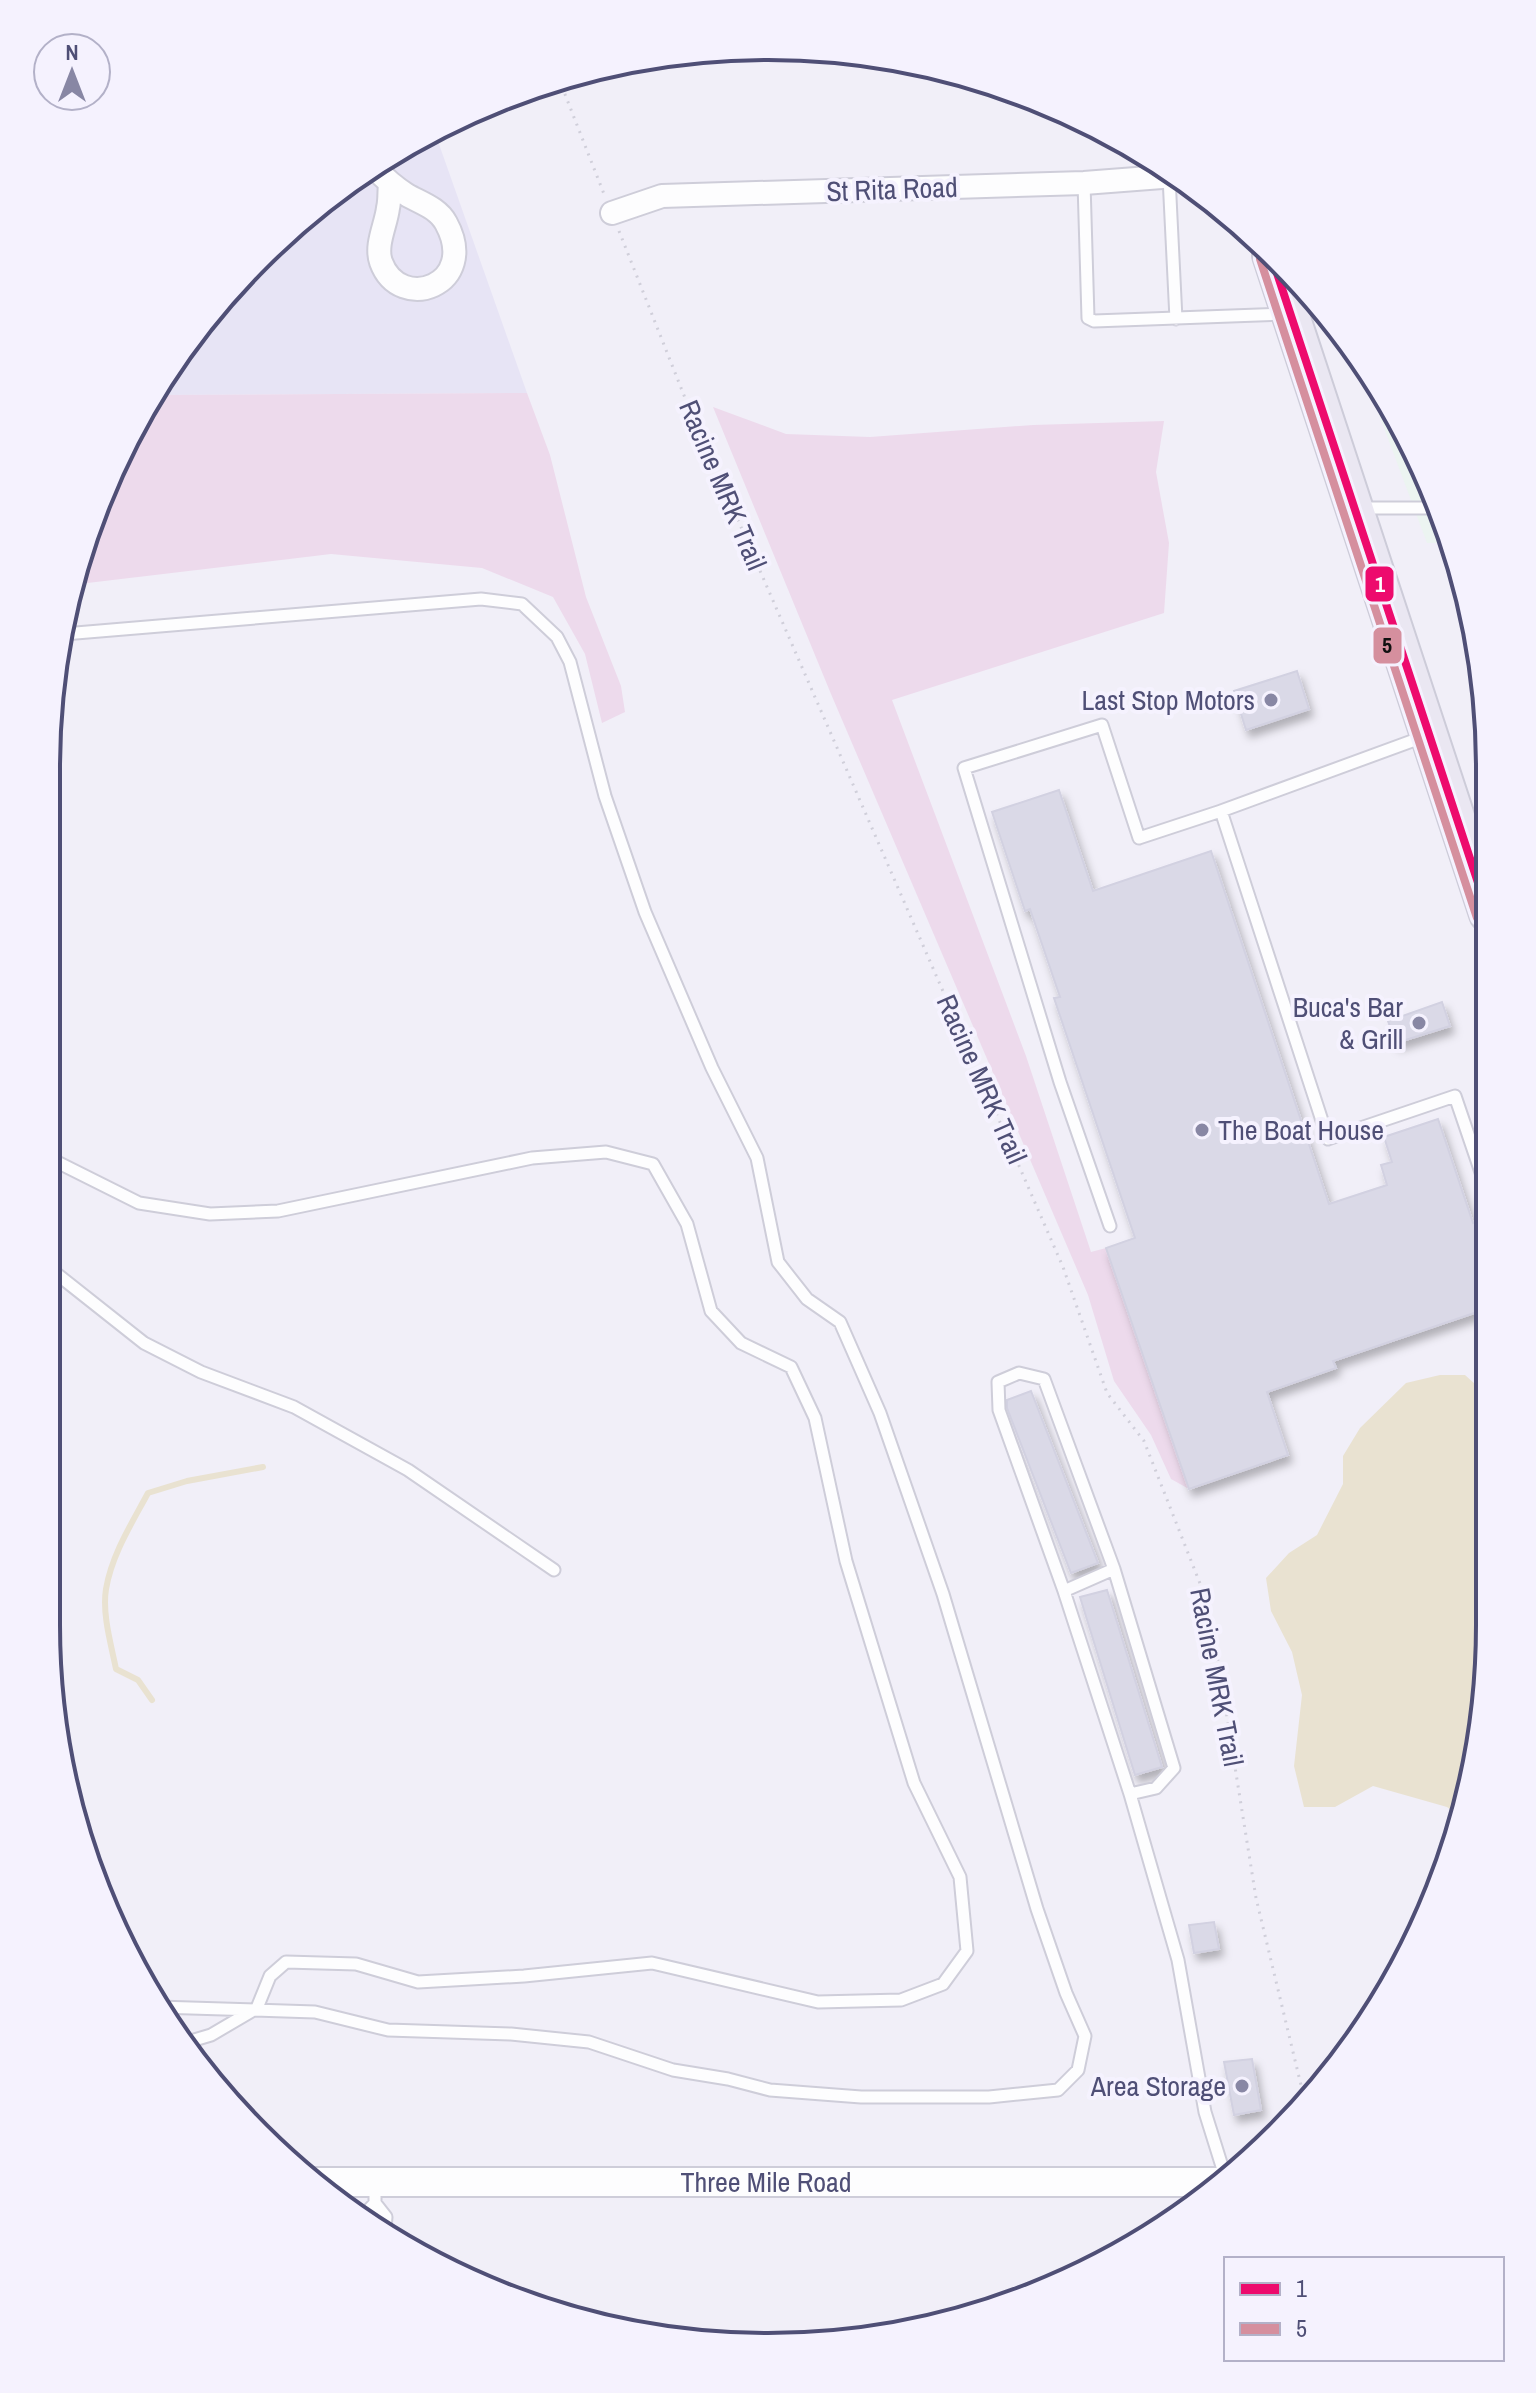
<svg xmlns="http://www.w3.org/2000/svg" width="1536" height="2393" font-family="'Archivo Narrow',sans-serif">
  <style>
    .residential { fill: #e7e4f5 }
    .education { fill: #ecf4f1 }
    .green { fill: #eddaec }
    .water { fill: #e9e2d1 }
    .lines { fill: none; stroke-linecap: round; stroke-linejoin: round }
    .stream { stroke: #e9e2d1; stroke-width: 6 }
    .building { fill: #dad9e7; stroke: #d2d1e1; stroke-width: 2; filter: url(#shadow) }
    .service-casing { stroke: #cecdd9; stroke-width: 15 }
    .minor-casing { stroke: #cecdd9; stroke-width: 26 }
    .tertiary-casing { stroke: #cecdd9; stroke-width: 32 }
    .primary-casing { stroke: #cdccd9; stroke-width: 40 }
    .path { stroke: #d0cfda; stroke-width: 3; stroke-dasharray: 2 6; stroke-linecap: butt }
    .service { stroke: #fdfdfe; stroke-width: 11 }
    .minor { stroke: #fdfdfe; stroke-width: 22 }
    .tertiary { stroke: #fdfdfe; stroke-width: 28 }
    .primary { stroke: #eae7f2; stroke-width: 36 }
    .bus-1-casing { stroke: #f5f2fe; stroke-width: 14 }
    .bus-2-casing { stroke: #f5f2fe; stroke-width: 14 }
    .bus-1 { stroke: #ed0b6d; stroke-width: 8 }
    .bus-2 { stroke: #d58f9e; stroke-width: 8 }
    .poi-dot { fill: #8887a4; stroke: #f5f2fe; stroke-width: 3 }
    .labels { text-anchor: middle; stroke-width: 8; stroke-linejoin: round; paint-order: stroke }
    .street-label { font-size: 28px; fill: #4f4f76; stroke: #f5f2fe }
    .poi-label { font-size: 28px; fill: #4f4f76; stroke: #f5f2fe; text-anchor: end }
    .rim { fill: none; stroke: #4f4f76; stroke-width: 4 }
    .line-badge { stroke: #f5f2fe; stroke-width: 3 }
    .badge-label { font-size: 22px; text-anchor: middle; font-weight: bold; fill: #fff }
    .pale-badge-label { font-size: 22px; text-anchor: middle; font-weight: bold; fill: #111 }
  </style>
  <defs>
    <filter id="shadow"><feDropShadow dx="4" dy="7" stdDeviation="4" flood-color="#0004"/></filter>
  </defs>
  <rect width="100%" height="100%" fill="#f1eff8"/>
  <path class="residential" d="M434,130L527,393L156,395L225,292L328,195Z"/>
  <path class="education" d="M1356,353L1416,449L1451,543H1427Z"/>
  <path class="green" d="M527,393L550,455L586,597L621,686L625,712L602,723L585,654L553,597L482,568L331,554L79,584L120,449L156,395Z
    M713,407L786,434L870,437L1033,425L1164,421L1156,472L1169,543L1164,613L892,700L1026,1056L1091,1252L1106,1248L1189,1489L1171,1479L1151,1435L1114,1381L1088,1295L831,694Z"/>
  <path class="water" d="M1440,1375H1465L1485,1393L1484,1719L1458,1815L1447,1807L1373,1786L1335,1807H1304L1294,1766L1302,1695L1292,1652L1271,1611L1266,1578L1289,1553L1317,1535L1343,1484V1456L1360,1428L1406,1383Z"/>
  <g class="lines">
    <path class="stream" d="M152,1700L138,1680L116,1669C111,1644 102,1614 106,1589C112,1554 132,1523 148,1493L187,1481L263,1467"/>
  </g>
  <path class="building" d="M1297,671L1309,709L1246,730L1234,691Z
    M1059,790L1093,891L1211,851L1329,1204L1387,1185L1381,1165L1392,1162L1384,1137L1438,1119L1473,1223L1486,1218V1309L1333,1361L1336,1368L1267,1392L1288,1455L1189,1489L1106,1248L1135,1238L1054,998L1060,997L1030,909L1025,911L992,812Z
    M1442,1002L1450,1026L1396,1043L1388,1021Z
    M1031,1391L1098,1563L1071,1573L1007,1408V1400Z
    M1107,1590L1162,1767L1135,1775L1080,1597Z
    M1214,1922L1219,1949L1194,1953L1189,1925Z
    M1252,2059L1261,2110L1234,2115L1224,2062Z"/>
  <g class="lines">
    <defs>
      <path id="service" d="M1169,177L1176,319
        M1084,183L1088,318L1094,321L1283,314
        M1359,508H1438
        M64,634L481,599L522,604L557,637L570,662L605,796L645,912L712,1068L757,1158L778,1262L807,1299L840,1322L880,1413L943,1594L1037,1909L1066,1993L1085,2036L1078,2070L1058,2090L989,2097H861L770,2090L728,2079L673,2070L589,2042L511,2034L388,2030L315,2012L158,2007
        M1423,737L1221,811L1328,1139L1455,1096L1486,1187
        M49,1158L139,1203L210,1214L278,1211L532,1158L606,1152L653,1164L687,1224L711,1311L741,1343L791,1367L815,1418L846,1561L914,1783L960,1877L967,1951L943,1984L901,2000L818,2002L652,1963L524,1976L418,1982L356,1964L286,1962L270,1976L257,2008L211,2035L184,2043
        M1110,1226L1060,1082L964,768L1102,725L1139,838L1221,811
        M48,1267L144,1343L201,1372L294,1407L408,1470L554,1570
        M1019,1373L1044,1379L1114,1569L1174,1768L1156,1788L1130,1794L1064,1591L999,1410L998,1382Z
        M1064,1591L1114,1569
        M1130,1794L1178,1960L1205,2112L1225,2176
        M375,2184V2203L386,2217L385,2228
        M363,2216L375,2203"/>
      <path id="minor" d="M374,167C384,178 394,187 407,195C421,203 438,208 446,223C480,285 400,314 381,262C375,245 386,225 388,208C390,200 389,191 390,183
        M612,213L662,196L1084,183L1175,176"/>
      <g id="tertiary">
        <path id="s1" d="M314,2182H1219"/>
      </g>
      <path id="primary" d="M1271,255L1488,914"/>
    </defs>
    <use href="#service" class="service-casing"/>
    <use href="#minor" class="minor-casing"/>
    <use href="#tertiary" class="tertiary-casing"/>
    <use href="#primary" class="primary-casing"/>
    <path class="path" d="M559,79L604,194
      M619,231L687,403L1063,1267L1107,1393L1144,1441L1201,1586L1218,1661L1256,1898L1306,2106"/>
    <use href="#service" class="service"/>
    <use href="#minor" class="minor"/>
    <use href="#tertiary" class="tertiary"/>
    <use href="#primary" class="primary"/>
    <defs>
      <path id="bus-1" d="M1271,255L1488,913"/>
      <path id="bus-2" d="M1260,259L1477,918"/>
    </defs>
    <use href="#bus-1" class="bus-1-casing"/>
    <use href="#bus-2" class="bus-2-casing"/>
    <use href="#bus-1" class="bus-1"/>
    <use href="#bus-2" class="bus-2"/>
  </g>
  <g class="poi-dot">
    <circle cx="1271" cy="700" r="8"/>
    <circle cx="1419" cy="1023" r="8"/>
    <circle cx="1202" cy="1130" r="8"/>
    <circle cx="1242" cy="2086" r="8"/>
  </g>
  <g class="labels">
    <g class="street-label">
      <text transform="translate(892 189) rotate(-2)" y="10">St Rita Road</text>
      <text transform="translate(723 485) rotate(67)" y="10">Racine MRK Trail</text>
      <text transform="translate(982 1079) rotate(66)" y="10">Racine MRK Trail</text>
      <text transform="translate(1217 1677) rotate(79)" y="10">Racine MRK Trail</text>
      <text dy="10" stroke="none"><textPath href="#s1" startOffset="452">Three Mile Road</textPath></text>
    </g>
    <g class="poi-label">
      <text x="1255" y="710">Last Stop Motors</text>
      <text x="1403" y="1017">Buca's Bar<tspan x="1403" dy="32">&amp; Grill</tspan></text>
      <text x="1218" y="1140" text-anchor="start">The Boat House</text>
      <text x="1226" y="2096">Area Storage</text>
    </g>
  </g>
  <path d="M0 0H1536V2393H0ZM768 60H768A708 708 0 0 1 1476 768V1625A708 708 0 0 1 768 2333H768A708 708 0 0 1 60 1625V768A708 708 0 0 1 768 60Z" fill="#f5f2fe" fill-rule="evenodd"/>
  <path class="rim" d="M768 60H768A708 708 0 0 1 1476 768V1625A708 708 0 0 1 768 2333H768A708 708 0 0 1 60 1625V768A708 708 0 0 1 768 60Z"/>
  <g class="line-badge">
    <rect x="1364" y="565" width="31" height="38" rx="8" fill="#ed0b6d"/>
    <rect x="1372" y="626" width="31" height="39" rx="8" fill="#d58f9e"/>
  </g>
  <g class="badge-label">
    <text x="1380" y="592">1</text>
  </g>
  <g class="pale-badge-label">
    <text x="1387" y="653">5</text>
  </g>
  <rect x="1224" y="2257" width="280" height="104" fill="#f5f2fe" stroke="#b3b1c8" stroke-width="2"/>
  <rect x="1240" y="2283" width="40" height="12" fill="#ed0b6d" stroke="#b3b1c8" stroke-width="2"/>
  <text x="1296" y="2297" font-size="24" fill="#4f4f76">1</text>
  <rect x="1240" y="2323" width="40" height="12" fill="#d58f9e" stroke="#b3b1c8" stroke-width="2"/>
  <text x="1296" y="2337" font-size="24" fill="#4f4f76">5</text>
  <g transform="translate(72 72)"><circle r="38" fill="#f5f2fe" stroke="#b3b1c8" stroke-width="2"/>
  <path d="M0-6L14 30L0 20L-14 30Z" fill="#8887a4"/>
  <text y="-12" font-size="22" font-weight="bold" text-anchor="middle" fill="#4f4f76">N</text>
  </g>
</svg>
